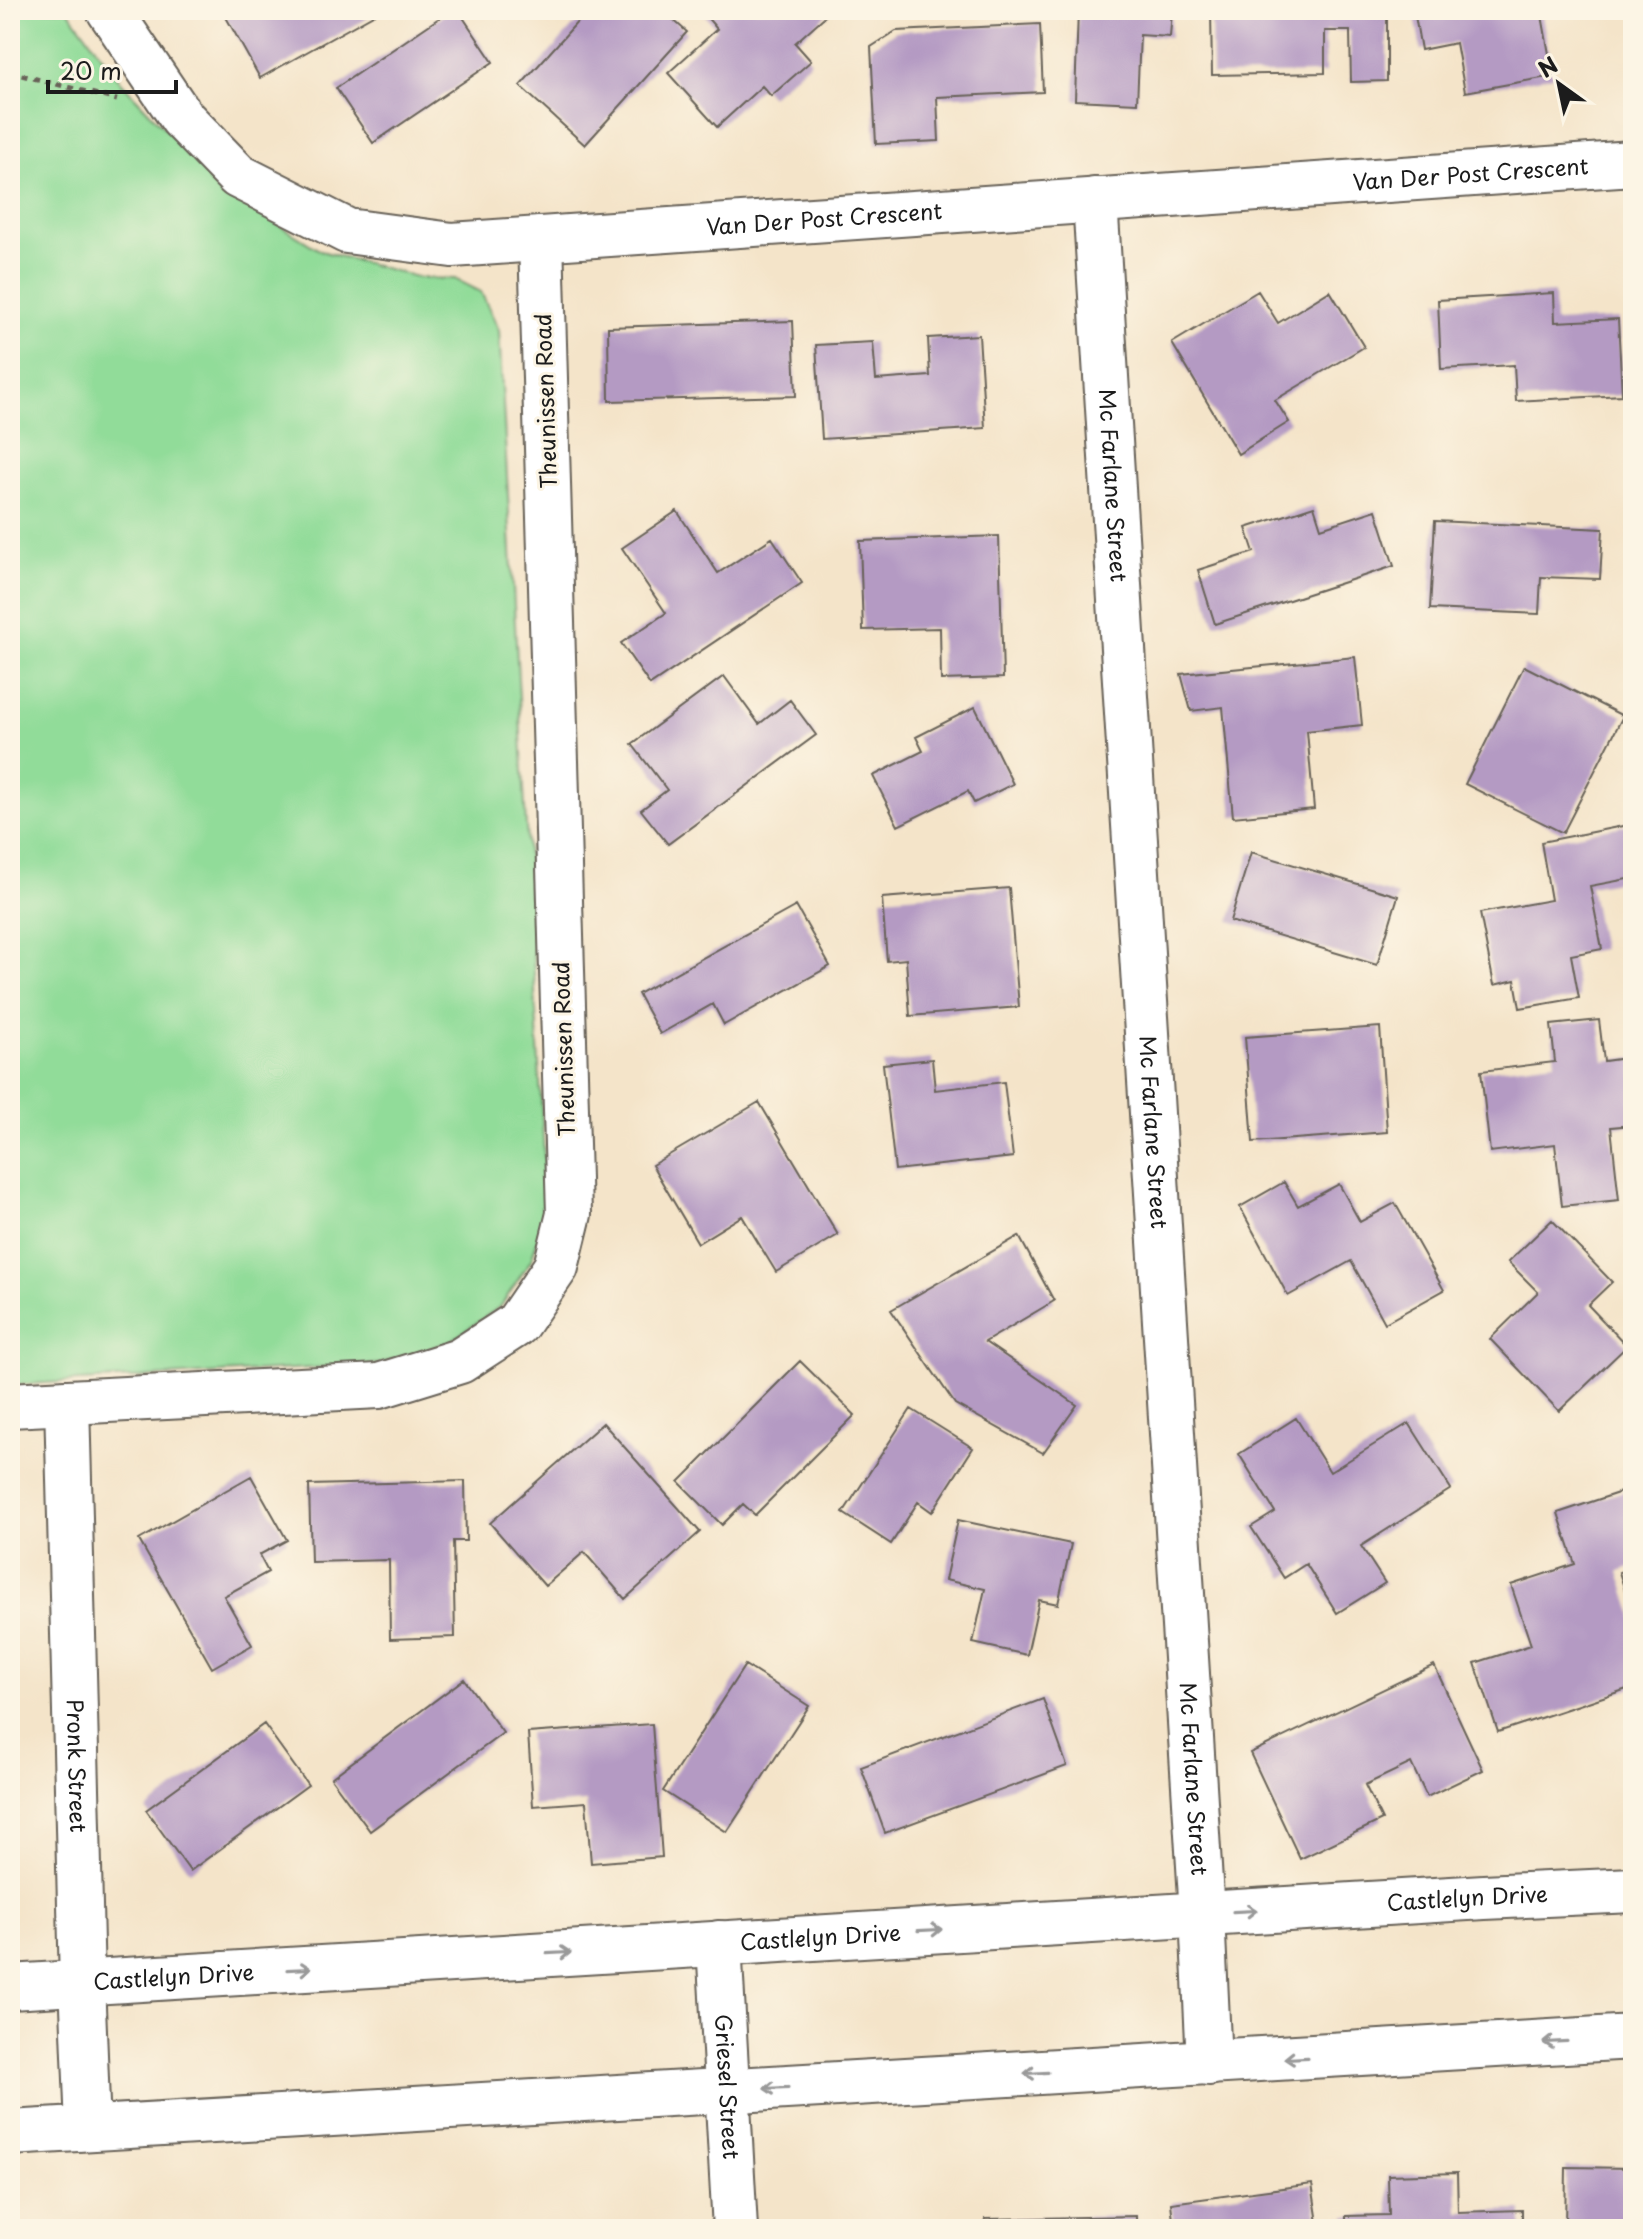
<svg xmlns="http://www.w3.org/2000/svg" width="1643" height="2239" font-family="'Playpen Sans',sans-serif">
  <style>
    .green { fill: #91dc99; stroke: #567c5a; stroke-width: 2 }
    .building { fill: #b49ac3 }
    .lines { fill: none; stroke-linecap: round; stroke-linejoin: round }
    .minor-casing { stroke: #686259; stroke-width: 48 }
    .path { stroke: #686259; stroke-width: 5; stroke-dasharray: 6 6; stroke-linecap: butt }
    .minor { stroke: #fff; stroke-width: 44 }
    .oneway { stroke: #999 }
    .labels { text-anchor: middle; stroke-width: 6; stroke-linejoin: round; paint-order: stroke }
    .street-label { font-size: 22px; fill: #1c1c1c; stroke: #fcf5e5 }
  </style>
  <rect width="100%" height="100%" fill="#fcf5e5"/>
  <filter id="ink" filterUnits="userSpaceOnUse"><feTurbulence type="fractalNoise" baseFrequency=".0125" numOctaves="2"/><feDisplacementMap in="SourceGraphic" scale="16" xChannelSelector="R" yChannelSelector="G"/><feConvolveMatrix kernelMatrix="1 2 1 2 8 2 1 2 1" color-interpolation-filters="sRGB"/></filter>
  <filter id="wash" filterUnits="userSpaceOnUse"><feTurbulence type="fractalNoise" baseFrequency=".006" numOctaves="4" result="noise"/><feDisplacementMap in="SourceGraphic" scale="32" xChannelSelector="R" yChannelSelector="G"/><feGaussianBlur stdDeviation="1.8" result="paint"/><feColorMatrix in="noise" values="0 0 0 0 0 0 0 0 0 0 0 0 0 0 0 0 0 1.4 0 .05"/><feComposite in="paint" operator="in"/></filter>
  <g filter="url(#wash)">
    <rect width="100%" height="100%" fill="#f4e4c9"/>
    <path class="green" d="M10,10H68L122,83L223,190L321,251L420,278L455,279L481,292L499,330L547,1211L531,1260L501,1306L449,1342L380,1364L10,1385Z"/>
    <g id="blocks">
      <path class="building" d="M222,10H382L260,78Z
        M451,10H458L493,62L373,143L336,88Z
        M568,10H662L687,32L585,145L520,86L579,20Z
        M710,10H832L795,43L811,61L771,96L762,86L717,127L668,73L717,29L705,15Z
        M1078,10H1172L1170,37L1140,35L1137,103L1075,100Z
        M1211,10H1387V81L1351,82L1350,31H1325V73L1212,75Z
        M1414,10H1541L1553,76L1465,92L1456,43L1421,50Z
        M1040,24L1043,92L937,97L939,141L876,144L871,47L896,31Z
        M1258,291L1278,323L1330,291L1364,347L1275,400L1289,422L1238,454L1172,343Z
        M1554,293L1555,322L1618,319L1622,395L1516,401L1514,365L1441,369L1438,300Z
        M793,321L796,396L609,401L608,327Z
        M979,335L985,428L822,439L816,345L873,342L876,380L930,376L928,338Z
        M1314,506L1321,528L1376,510L1394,566L1215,624L1198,570L1254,552L1246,528Z
        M677,511L718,573L772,538L802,583L650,685L621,643L666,613L622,548Z
        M1435,521L1603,529L1600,579L1541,577L1539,614L1430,609Z
        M999,536L1003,678L941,680L940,628L863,630L860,541Z
        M1355,657L1362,725L1307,731L1314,809L1233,817L1223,707L1191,711L1181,674Z
        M1524,666L1623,716L1563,833L1465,784Z
        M724,676L759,724L790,700L816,735L668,844L641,810L667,790L632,744Z
        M975,707L1013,784L974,803L968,791L898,826L873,776L923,751L916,737Z
        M1633,824V878L1590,886L1602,949L1571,955L1579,998L1520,1008L1515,980L1494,985L1480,913L1551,900L1541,842Z
        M1251,852L1398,896L1377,965L1230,921Z
        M1009,888L1019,1007L910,1016L906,959L887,961L882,898Z
        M796,906L830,966L724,1025L713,1004L660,1034L638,994Z
        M1599,1020L1604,1061L1633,1057V1125L1611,1127L1619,1200L1562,1206L1555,1144L1490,1152L1481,1071L1555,1062L1551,1025Z
        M1380,1027L1387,1132L1253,1142L1245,1037Z
        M932,1059L935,1090L1004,1082L1013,1157L895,1170L883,1064Z
        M759,1102L838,1235L776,1272L742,1216L698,1243L652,1165Z
        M1284,1182L1298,1206L1339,1184L1360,1222L1395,1203L1444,1290L1385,1323L1351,1261L1288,1296L1240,1207Z
        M1552,1220L1612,1282L1588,1305L1627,1346L1559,1411L1490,1339L1538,1292L1508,1262Z
        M1019,1236L1054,1301L985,1342L1077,1405L1043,1453L955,1404L891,1310Z
        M800,1361L855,1415L755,1515L743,1504L722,1525L679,1482Z
        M911,1409L973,1448L932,1512L918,1502L891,1544L843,1513Z
        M1296,1418L1330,1472L1409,1423L1451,1489L1361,1546L1385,1583L1337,1613L1306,1564L1284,1578L1251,1527L1275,1512L1239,1454Z
        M603,1423L700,1532L625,1599L584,1552L545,1586L490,1523Z
        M251,1476L287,1540L259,1555L268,1572L224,1596L252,1645L212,1668L139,1540Z
        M465,1481L466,1541H453L455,1637L390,1639L389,1560L311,1562L309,1485Z
        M1633,1488V1567L1619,1572L1633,1615V1687L1498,1732L1475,1663L1531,1645L1511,1585L1575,1564L1558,1513Z
        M958,1520L1071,1544L1058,1604L1039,1600L1027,1655L973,1643L985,1589L945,1580Z
        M745,1665L809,1706L727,1832L663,1791Z
        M1434,1665L1483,1770L1427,1797L1411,1763L1365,1785L1382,1820L1300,1859L1250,1753Z
        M464,1679L503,1733L370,1831L331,1778Z
        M1043,1699L1067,1766L885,1833L861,1767Z
        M264,1724L308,1785L190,1871L146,1810Z
        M652,1724L662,1857L591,1863L586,1802L533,1806L528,1733Z
        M1566,2167L1633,2168V2229H1565Z
        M1457,2173L1458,2212L1522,2210V2229H1346V2216L1389,2215L1388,2175Z
        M1312,2184L1319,2229H1174L1171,2203Z
        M1136,2216V2229H985V2219Z
        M361,2223L439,2225V2229H361Z"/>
    </g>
  </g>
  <g filter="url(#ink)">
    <use href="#blocks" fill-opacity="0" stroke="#686259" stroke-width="2"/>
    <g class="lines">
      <defs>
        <g id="minor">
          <path id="s1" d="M109,10L182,118L238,176L347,231L452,245L1633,163"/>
          <path id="s2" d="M1095,200L1202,1914L1209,2063"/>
          <path id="s3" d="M67,1402L82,1982L88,2128"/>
          <path d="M10,1405L379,1386L460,1361L517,1324L556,1267L569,1214L541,239"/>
          <path id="s4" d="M719,1943L735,2229"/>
          <path id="s5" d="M10,1987L1484,1897L1633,1890"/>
          <path d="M10,2133L1633,2037"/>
        </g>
      </defs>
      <use href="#minor" class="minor-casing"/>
      <path class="path" d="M10,72L117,100"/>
      <use href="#minor" class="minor"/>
    </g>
    <defs><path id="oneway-shaft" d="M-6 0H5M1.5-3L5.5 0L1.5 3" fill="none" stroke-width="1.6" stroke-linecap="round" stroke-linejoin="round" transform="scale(2)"/></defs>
    <g class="oneway">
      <use href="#oneway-shaft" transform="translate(1245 1911) rotate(-3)"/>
      <use href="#oneway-shaft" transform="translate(930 1930) rotate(-3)"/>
      <use href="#oneway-shaft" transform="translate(559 1953) rotate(-3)"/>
      <use href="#oneway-shaft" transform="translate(299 1969) rotate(-3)"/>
      <use href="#oneway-shaft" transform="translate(1555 2042) rotate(177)"/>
      <use href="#oneway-shaft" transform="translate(1296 2058) rotate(177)"/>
      <use href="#oneway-shaft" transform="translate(1036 2073) rotate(177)"/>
      <use href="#oneway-shaft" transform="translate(776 2088) rotate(177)"/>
    </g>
  </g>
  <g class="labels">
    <g class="street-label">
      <text dy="8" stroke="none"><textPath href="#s1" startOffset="1460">Van Der Post Crescent</textPath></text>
      <text dy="8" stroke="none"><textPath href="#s1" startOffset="812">Van Der Post Crescent</textPath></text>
      <text transform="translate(546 401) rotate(-92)" y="8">Theunissen Road</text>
      <text dy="8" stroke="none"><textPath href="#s2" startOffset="286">Mc Farlane Street</textPath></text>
      <text transform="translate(564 1049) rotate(-92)" y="8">Theunissen Road</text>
      <text dy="8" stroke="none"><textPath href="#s2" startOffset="934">Mc Farlane Street</textPath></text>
      <text dy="8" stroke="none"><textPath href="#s3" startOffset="364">Pronk Street</textPath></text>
      <text dy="8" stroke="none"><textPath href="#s2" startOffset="1582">Mc Farlane Street</textPath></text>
      <text dy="8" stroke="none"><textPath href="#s5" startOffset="1460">Castlelyn Drive</textPath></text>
      <text dy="8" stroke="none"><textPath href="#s5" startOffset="812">Castlelyn Drive</textPath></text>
      <text dy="8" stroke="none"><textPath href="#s5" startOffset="164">Castlelyn Drive</textPath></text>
      <text dy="8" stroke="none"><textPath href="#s4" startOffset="144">Griesel Street</textPath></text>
    </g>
  </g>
  <rect width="1643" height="2239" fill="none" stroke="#fcf5e5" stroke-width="40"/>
  <g transform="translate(1559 84) rotate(327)" stroke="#fcf5e5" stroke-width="6" paint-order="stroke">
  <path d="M0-6L14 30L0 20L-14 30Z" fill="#1c1c1c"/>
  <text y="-12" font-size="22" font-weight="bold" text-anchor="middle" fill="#1c1c1c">N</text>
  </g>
  <path d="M48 80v12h128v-12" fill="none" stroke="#1c1c1c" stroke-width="4"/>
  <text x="60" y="80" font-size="24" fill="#1c1c1c" stroke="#fcf5e5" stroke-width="6" paint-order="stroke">20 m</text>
</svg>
